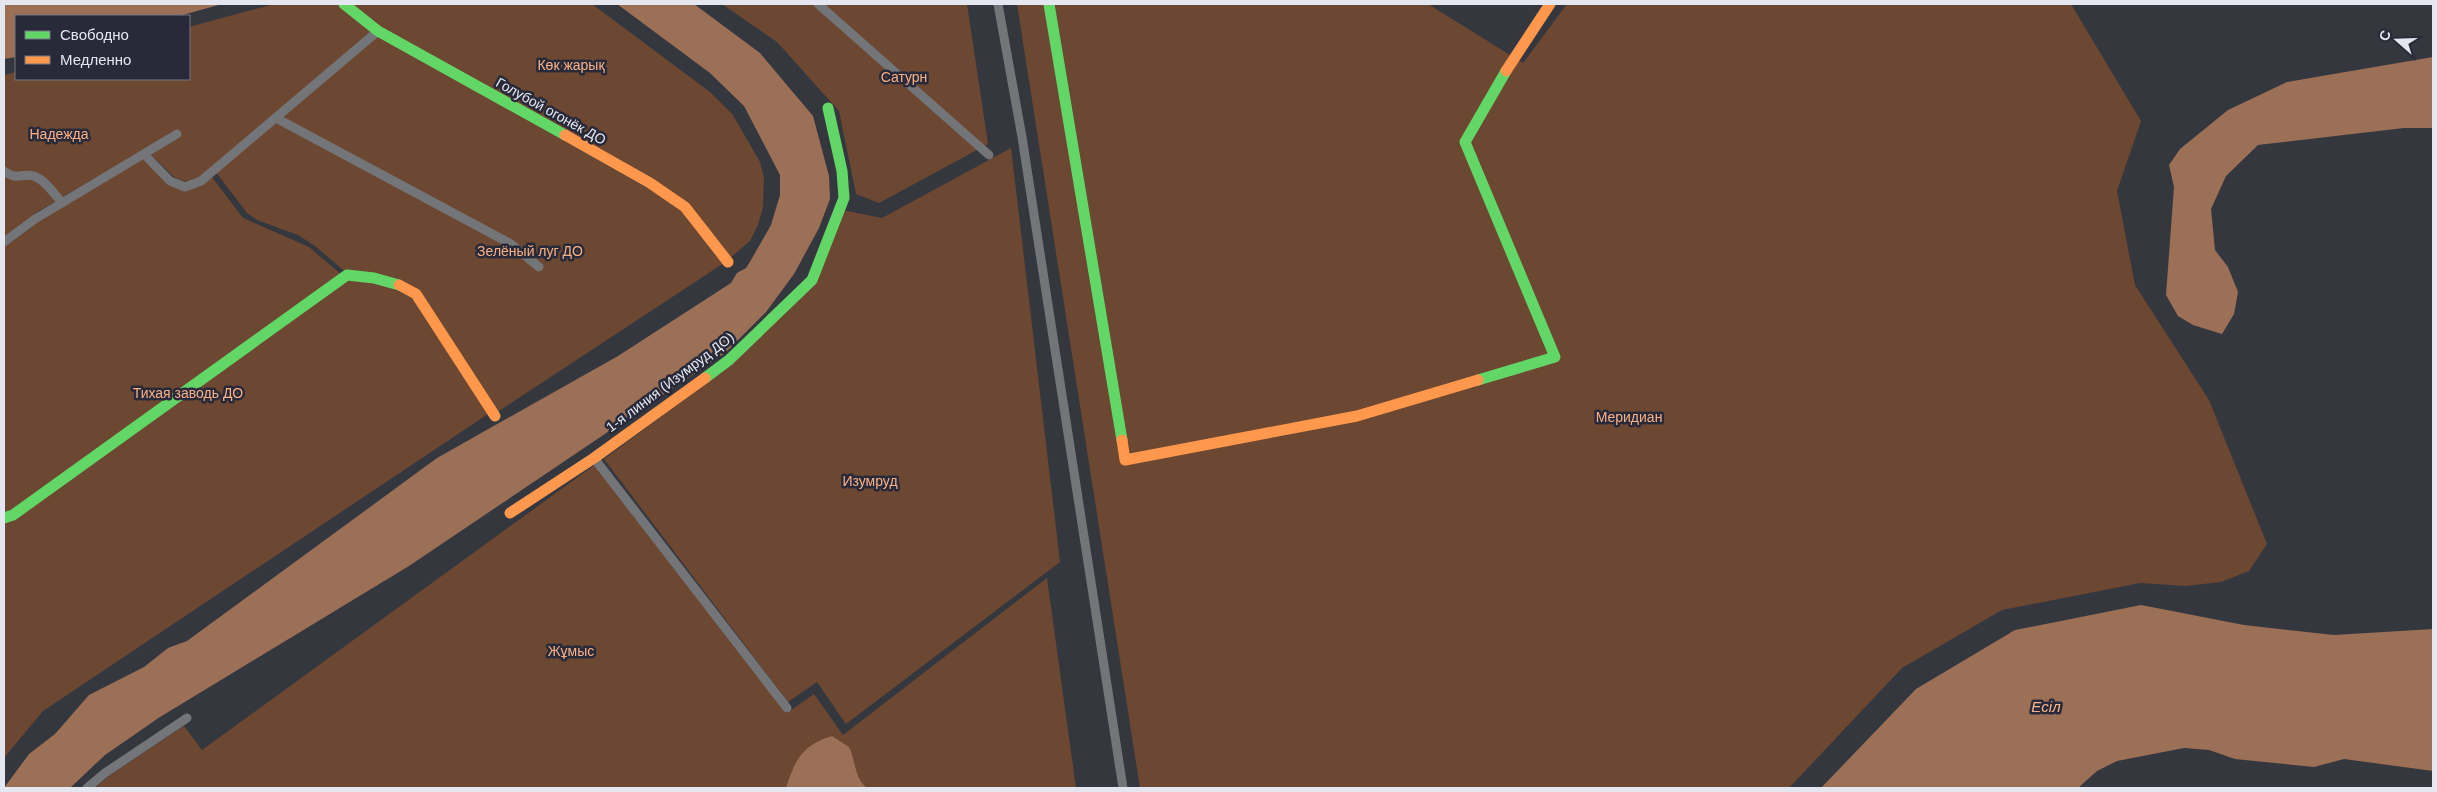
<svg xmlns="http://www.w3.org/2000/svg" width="2437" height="792" font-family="Arial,sans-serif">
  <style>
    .green { fill: #6c4731 }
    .water { fill: #9c6f57 }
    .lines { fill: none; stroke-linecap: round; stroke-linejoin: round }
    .street { stroke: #747578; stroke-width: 9 }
    .fast { stroke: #63d668; stroke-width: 11 }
    .slow { stroke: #ff974d; stroke-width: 11 }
    .labels { text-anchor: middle; stroke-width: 5; stroke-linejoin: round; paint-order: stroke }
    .park-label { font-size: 14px; fill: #fab086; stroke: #282a39 }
    .street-label { font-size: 14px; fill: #e5e7f0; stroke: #282a39 }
    .water-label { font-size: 15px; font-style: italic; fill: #feb389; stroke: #282a39 }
  </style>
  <rect width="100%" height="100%" fill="#35373f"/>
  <path class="green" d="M274,4H340L374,32L201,177L186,182L174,177L145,149L37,212L4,237V75L16,72V79H189V27Z
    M347,4H592L710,92L733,115L760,162L764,178L763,207L758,225L750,241L729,259L686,205L380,29Z
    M722,4H967L988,144L879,203L856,194L839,111L777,42Z
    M1017,4H1428L1523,63L1567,4H2071L2141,121L2117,191L2135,285L2209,400L2267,544L2249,571L2221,582L2186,586L2140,583L2002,610L1902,668L1789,788H1140Z
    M378,35L684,209L727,261L496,413L418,293L348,274L315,246L298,235L257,220L247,213L215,171Z
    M1011,148L1060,562L846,724L817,682L788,702L604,459L730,366L816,282L842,210L882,218Z
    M143,159L184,190L199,187L212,177L243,218L309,247L342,275L370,279L413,298L488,414L43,711L4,758V247L43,218Z
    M600,461L787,713L814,694L843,735L1047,578L1076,788H95L109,776L184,726L202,750Z"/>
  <path class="water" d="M10,4H222L179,16H16V57L4,59V5Z
    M617,4H694L760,53L813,116L829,176L830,199L819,228L794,274L766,312L725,353L409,566L160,717L105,755L70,788H4L29,754L55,734L89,695L144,667L168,648L187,641L437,458L618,356L731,283L737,273L746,268L751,260L771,225L780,195V175L744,106L710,73Z
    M2433,57V128H2404L2258,145L2226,176L2211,209L2215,250L2228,267L2238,292L2234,314L2222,334L2193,325L2178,316L2166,295L2174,187L2169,165L2180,149L2228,110L2287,82Z
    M2141,605L2244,625L2334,635L2433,629V771L2344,759L2314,767L2235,759L2209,750L2184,748L2117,761L2097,771L2078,788H1821L1916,689L2015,630Z
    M832,736L849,747C856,761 854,778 867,788H786C795,760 802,745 832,736Z"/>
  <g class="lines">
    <path class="street" d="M818,4L989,155
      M998,4L1022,137L1123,788
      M276,118L511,244L539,267
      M144,154L170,181L185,187L201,181L378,31
      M4,171C17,181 21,173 33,176C44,178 55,195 62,203
      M4,242L35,219L177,134
      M594,458L787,708
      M87,788L105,773L187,718"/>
    <path class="fast" d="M344,4L378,31L565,135
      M1049,4L1122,440
      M705,378L729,360L812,280L844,198L842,171L828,108
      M1478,380L1555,357L1465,142L1506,71
      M4,518L13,515L347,275L374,278L399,285"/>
    <path class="slow" d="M1506,71L1550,4
      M565,135L650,183L685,207L728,262
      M399,285L416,294L495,416
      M1122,440L1125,460L1357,416L1478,380
      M510,513L594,458L705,378"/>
  </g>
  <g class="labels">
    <g class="park-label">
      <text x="571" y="70">Көк жарық</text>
      <text x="904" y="82">Сатурн</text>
      <text x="59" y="139">Надежда</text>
      <text x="530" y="256">Зелёный луг ДО</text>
      <text x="188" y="398">Тихая заводь ДО</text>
      <text x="1629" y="422">Меридиан</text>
      <text x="870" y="486">Изумруд</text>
      <text x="571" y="656">Жұмыс</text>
    </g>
    <g class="street-label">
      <text transform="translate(551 111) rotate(29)" y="5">Голубой огонёк ДО</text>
      <text transform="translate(670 382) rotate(-37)" y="5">1-я линия (Изумруд ДО)</text>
    </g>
    <g class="water-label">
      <text x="2046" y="712">Есіл</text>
    </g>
  </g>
  <rect width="2437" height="792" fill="none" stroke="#e5e7f0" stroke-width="10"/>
  <rect x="15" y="15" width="175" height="65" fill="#282a39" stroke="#747682"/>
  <rect x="25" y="31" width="25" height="8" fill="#63d668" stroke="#747682"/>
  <text x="60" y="40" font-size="15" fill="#e5e7f0">Свободно</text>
  <rect x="25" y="56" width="25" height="8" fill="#ff974d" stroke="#747682"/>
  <text x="60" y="65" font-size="15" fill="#e5e7f0">Медленно</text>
  <g transform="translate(2397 40) rotate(290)" stroke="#282a39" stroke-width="4" paint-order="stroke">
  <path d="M0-4L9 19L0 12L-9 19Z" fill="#e5e7f0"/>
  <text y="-8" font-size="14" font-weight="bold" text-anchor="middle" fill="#e5e7f0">С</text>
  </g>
</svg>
